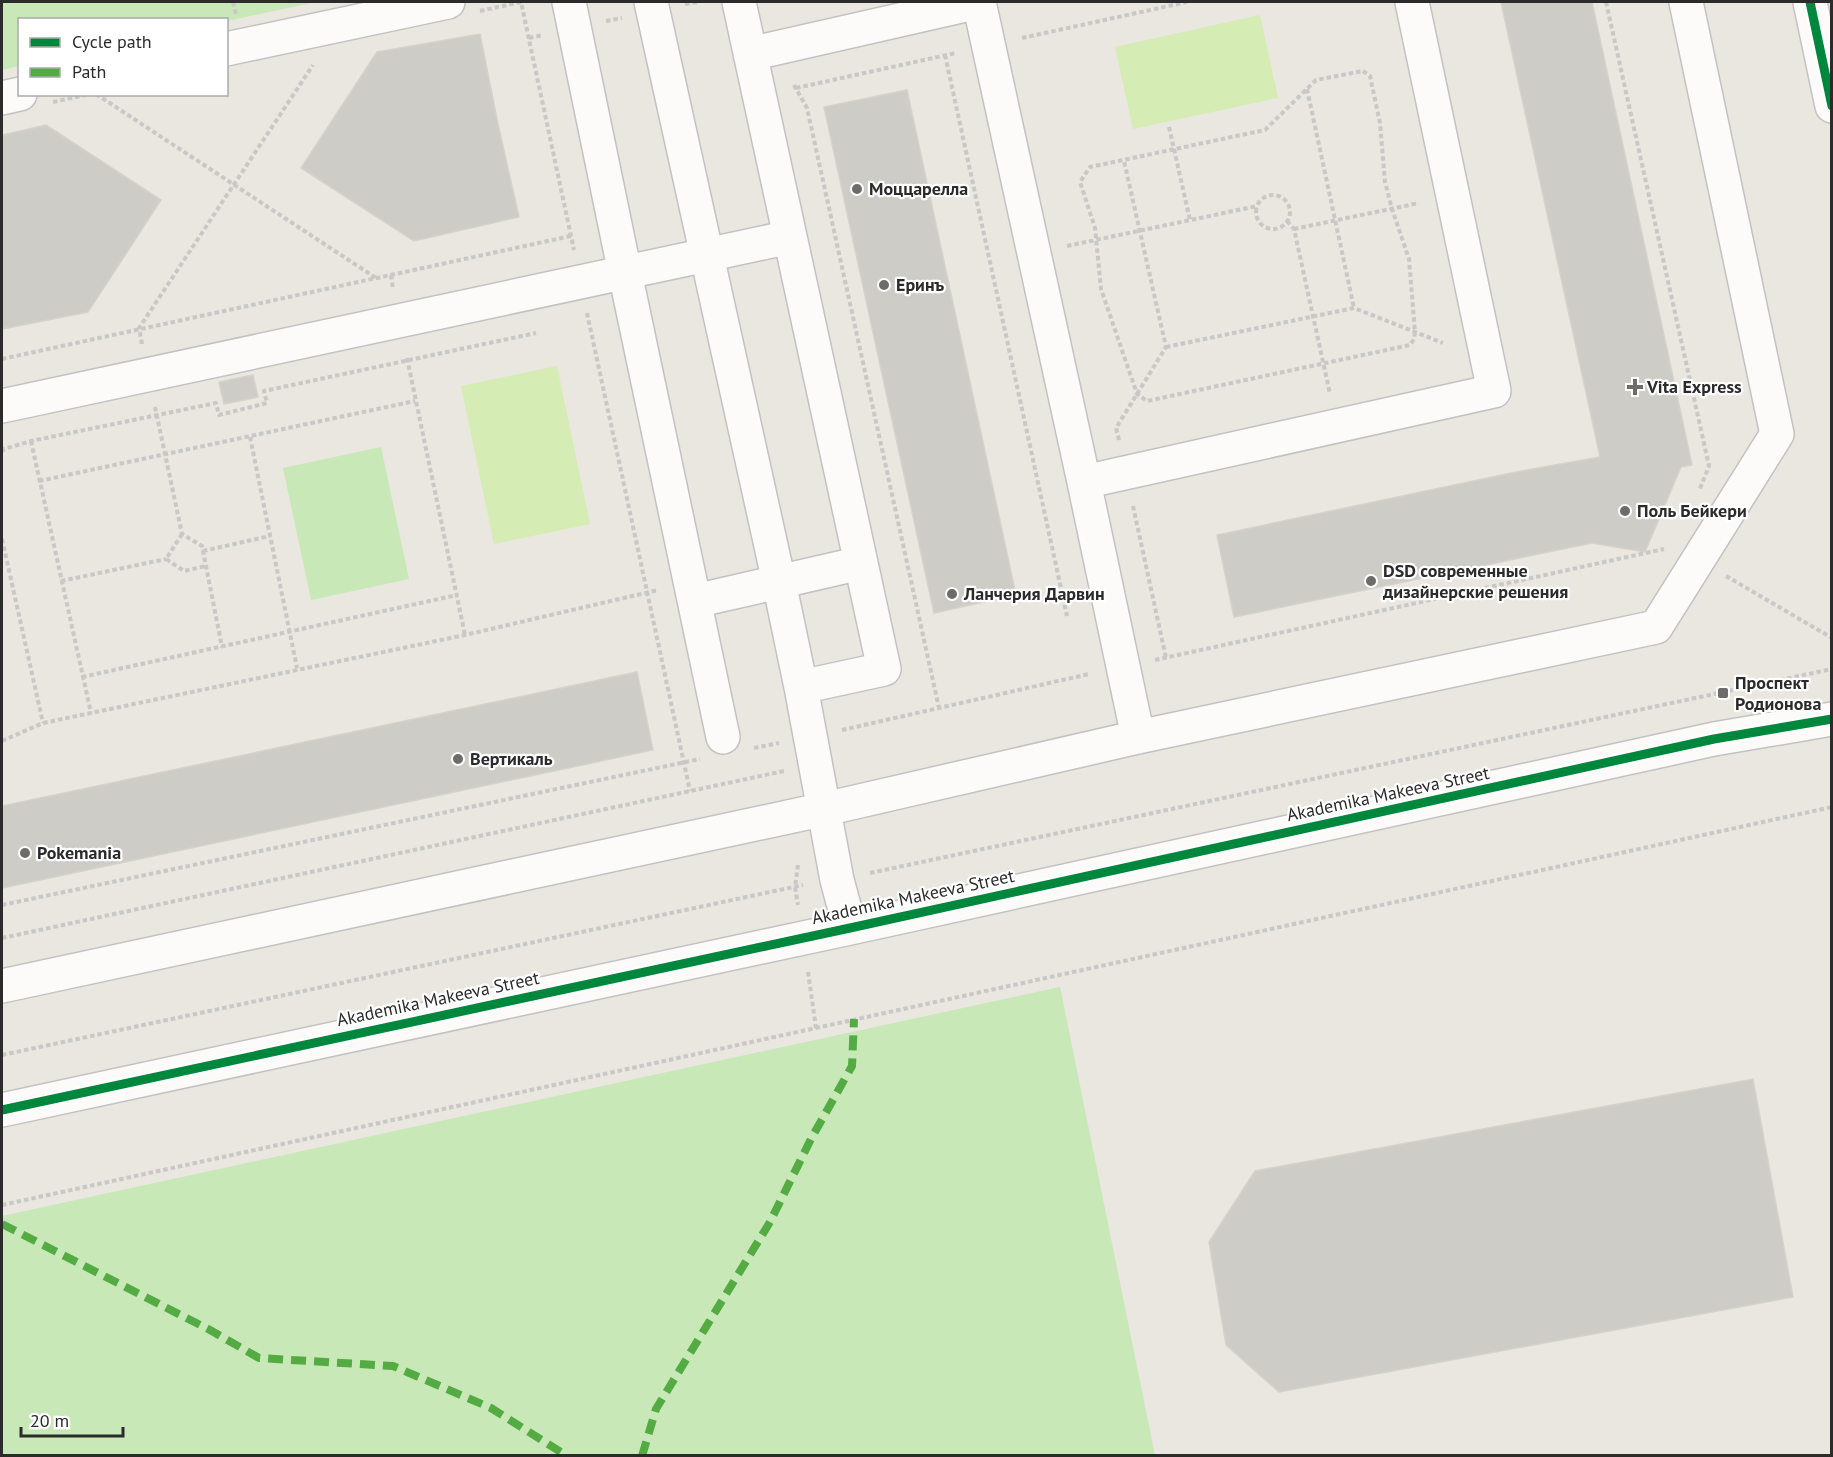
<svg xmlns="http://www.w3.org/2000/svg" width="1833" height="1457" font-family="'PT Sans',sans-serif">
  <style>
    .green { fill: #c8e8b7 }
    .pitch { fill: #d5ecb4 }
    .building { fill: #ceccc7; stroke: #d5d2cc; stroke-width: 1.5 }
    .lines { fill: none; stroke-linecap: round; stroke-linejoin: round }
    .minor-casing { stroke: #c3c2c2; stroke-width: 36 }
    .path { stroke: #c8c8c7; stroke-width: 4; stroke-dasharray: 4.5 3; stroke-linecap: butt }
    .minor { stroke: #fcfbfa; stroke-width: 33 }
    .quiet { stroke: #54ab44; stroke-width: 8; stroke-dasharray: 15 8; stroke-linecap: butt }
    .cycleway-casing { stroke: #fff; stroke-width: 13 }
    .cycleway { stroke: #00873e; stroke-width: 9 }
    .poi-dot { fill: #6e6c6a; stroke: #fff; stroke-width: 2 }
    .labels { text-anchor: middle; stroke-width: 4.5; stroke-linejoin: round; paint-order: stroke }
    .poi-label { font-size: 18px; font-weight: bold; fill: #2b2b2b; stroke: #fff; text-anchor: start }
    .street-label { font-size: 18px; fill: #2b2b2b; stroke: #fff }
  </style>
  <rect width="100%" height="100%" fill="#eae6e0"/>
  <path class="green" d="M2,2H316L227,21L226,20H20L19,66L2,70Z
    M381,447L409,579L311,600L283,468Z
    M1060,987L1155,1455H2V1216Z"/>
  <path class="pitch" d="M1260,15L1278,98L1133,129L1115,47Z
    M557,366L590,524L494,544L461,386Z"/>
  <path class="building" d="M1501,2H1592L1692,465L1681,467L1645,552L1592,543L1234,617L1217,535L1516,472L1600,457Z
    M480,34L498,124L519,217L414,241L301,168L377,52Z
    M907,90L1016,595L934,613L824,107Z
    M46,125L161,200L88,312L2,329V135Z
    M253,375L258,397L224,404L219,382Z
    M637,672L653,750L2,888V806Z
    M1753,1079L1793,1297L1279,1392L1226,1345L1209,1242L1255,1171Z"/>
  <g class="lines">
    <defs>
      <path id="minor" d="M569,2L625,273L723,737
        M651,2L779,582L801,687L837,880L850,928
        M739,2L884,669L801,687
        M979,2L1084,482L1138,737
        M1810,2L1832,106
        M226,49L448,2
        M750,54L979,2
        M2,98L20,94
        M2,406L790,237
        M1084,482L1494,391L1412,2
        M695,601L861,563
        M2,986L825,809L1138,737L1656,627L1777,434L1686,2
        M2,1110L850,928L1714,739L1832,719"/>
    </defs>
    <use href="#minor" class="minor-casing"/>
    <path class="path" d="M233,2L236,14
      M1606,2L1709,466L1699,491
      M685,4L698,2
      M480,11L521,2L574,250
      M606,21L622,18
      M529,38L543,35
      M1022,38L1187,2
      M945,55L1067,616
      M1363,71L1370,76L1380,123L1385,182L1392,209L1409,259L1415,332L1414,339L1410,345L1147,401L1137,394L1101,289L1095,228L1080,182L1090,167L1265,130L1316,80Z
      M794,85L807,108L939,708
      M796,88L956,53
      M1307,89L1354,308
      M96,94L376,278
      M53,102L90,94
      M1169,127L1190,220
      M1256 212a17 17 0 1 1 34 0a17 17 0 1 1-34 0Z
      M1287,221L1294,229L1330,394
      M1294,229L1419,203
      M1067,246L1257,206
      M391,275L393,289
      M587,313L690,791
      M142,344L139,328L313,65
      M1166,347L1354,308L1443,343
      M407,358L465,635
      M2,359L571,236
      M155,407L182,534L202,546L222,647
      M250,437L297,668
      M1119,440L1116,428L1166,347L1124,161
      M31,441L91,713
      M2,452L4,449L31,441L216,403L219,415L267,403L264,391L536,333
      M39,481L415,401
      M1133,506L1166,658
      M182,534L166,559L184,571L206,566
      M2,539L43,723
      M203,551L270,536
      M1726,576L1832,638
      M61,581L166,559
      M1155,660L1664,549
      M82,677L457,595
      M842,730L1089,674
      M2,741L43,723L465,635L658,590
      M754,748L779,743
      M798,865L795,887L798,905
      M870,873L1832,669
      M2,905L700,759
      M2,938L784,771
      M808,972L816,1028
      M2,1055L803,885
      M2,1205L1832,807"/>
    <use href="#minor" class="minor"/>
    <path class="quiet" d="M2,1224L210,1330L259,1358L393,1366L491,1408L567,1456
      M642,1456L656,1409L770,1222L811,1139L852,1066L854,1019"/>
    <defs>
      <path id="cycleway" d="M1810,2L1832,106
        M2,1110L850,928L1714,739L1832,719"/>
    </defs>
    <use href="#cycleway" class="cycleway-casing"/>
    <use href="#cycleway" class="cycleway"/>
  </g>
  <g class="poi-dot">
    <circle cx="857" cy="189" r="6"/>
    <circle cx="884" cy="285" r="6"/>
    <path d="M1632 378h6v6h6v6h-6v6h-6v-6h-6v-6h6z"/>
    <circle cx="1625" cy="511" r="6"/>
    <circle cx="1371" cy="581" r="6"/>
    <circle cx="952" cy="594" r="6"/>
    <rect x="1717" y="687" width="12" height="12" rx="3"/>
    <circle cx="458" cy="759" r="6"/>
    <circle cx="25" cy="853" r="6"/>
  </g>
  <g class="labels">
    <g class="poi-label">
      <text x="869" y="195">Моццарелла</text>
      <text x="896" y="291">Еринъ</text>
      <text x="1647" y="393">Vita Express</text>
      <text x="1637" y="517">Поль Бейкери</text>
      <text x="1383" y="577">DSD современные<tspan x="1383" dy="21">дизайнерские решения</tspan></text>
      <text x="964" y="600">Ланчерия Дарвин</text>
      <text x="1735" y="689">Проспект<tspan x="1735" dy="21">Родионова</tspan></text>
      <text x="470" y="765">Вертикаль</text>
      <text x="37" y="859">Pokemania</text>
    </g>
    <g class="street-label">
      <text transform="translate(1388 794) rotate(-12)" y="6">Akademika Makeeva Street</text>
      <text transform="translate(913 897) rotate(-12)" y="6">Akademika Makeeva Street</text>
      <text transform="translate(438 999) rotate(-12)" y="6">Akademika Makeeva Street</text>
    </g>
  </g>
  <rect width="1833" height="1457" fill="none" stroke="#2b2b2b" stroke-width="6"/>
  <rect x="18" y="18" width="210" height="78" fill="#ffffff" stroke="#aaaaaa" stroke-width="1.5"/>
  <rect x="30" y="38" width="30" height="9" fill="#00873e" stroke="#aaaaaa" stroke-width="1.5"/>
  <text x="72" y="48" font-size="18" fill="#2b2b2b">Cycle path</text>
  <rect x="30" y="68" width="30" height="9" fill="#54ab44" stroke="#aaaaaa" stroke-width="1.5"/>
  <text x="72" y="78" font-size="18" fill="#2b2b2b">Path</text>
  <path d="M21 1427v9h102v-9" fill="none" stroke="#2b2b2b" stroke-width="3"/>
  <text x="30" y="1427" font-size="18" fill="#2b2b2b" stroke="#ffffff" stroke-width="4.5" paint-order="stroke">20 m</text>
</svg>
